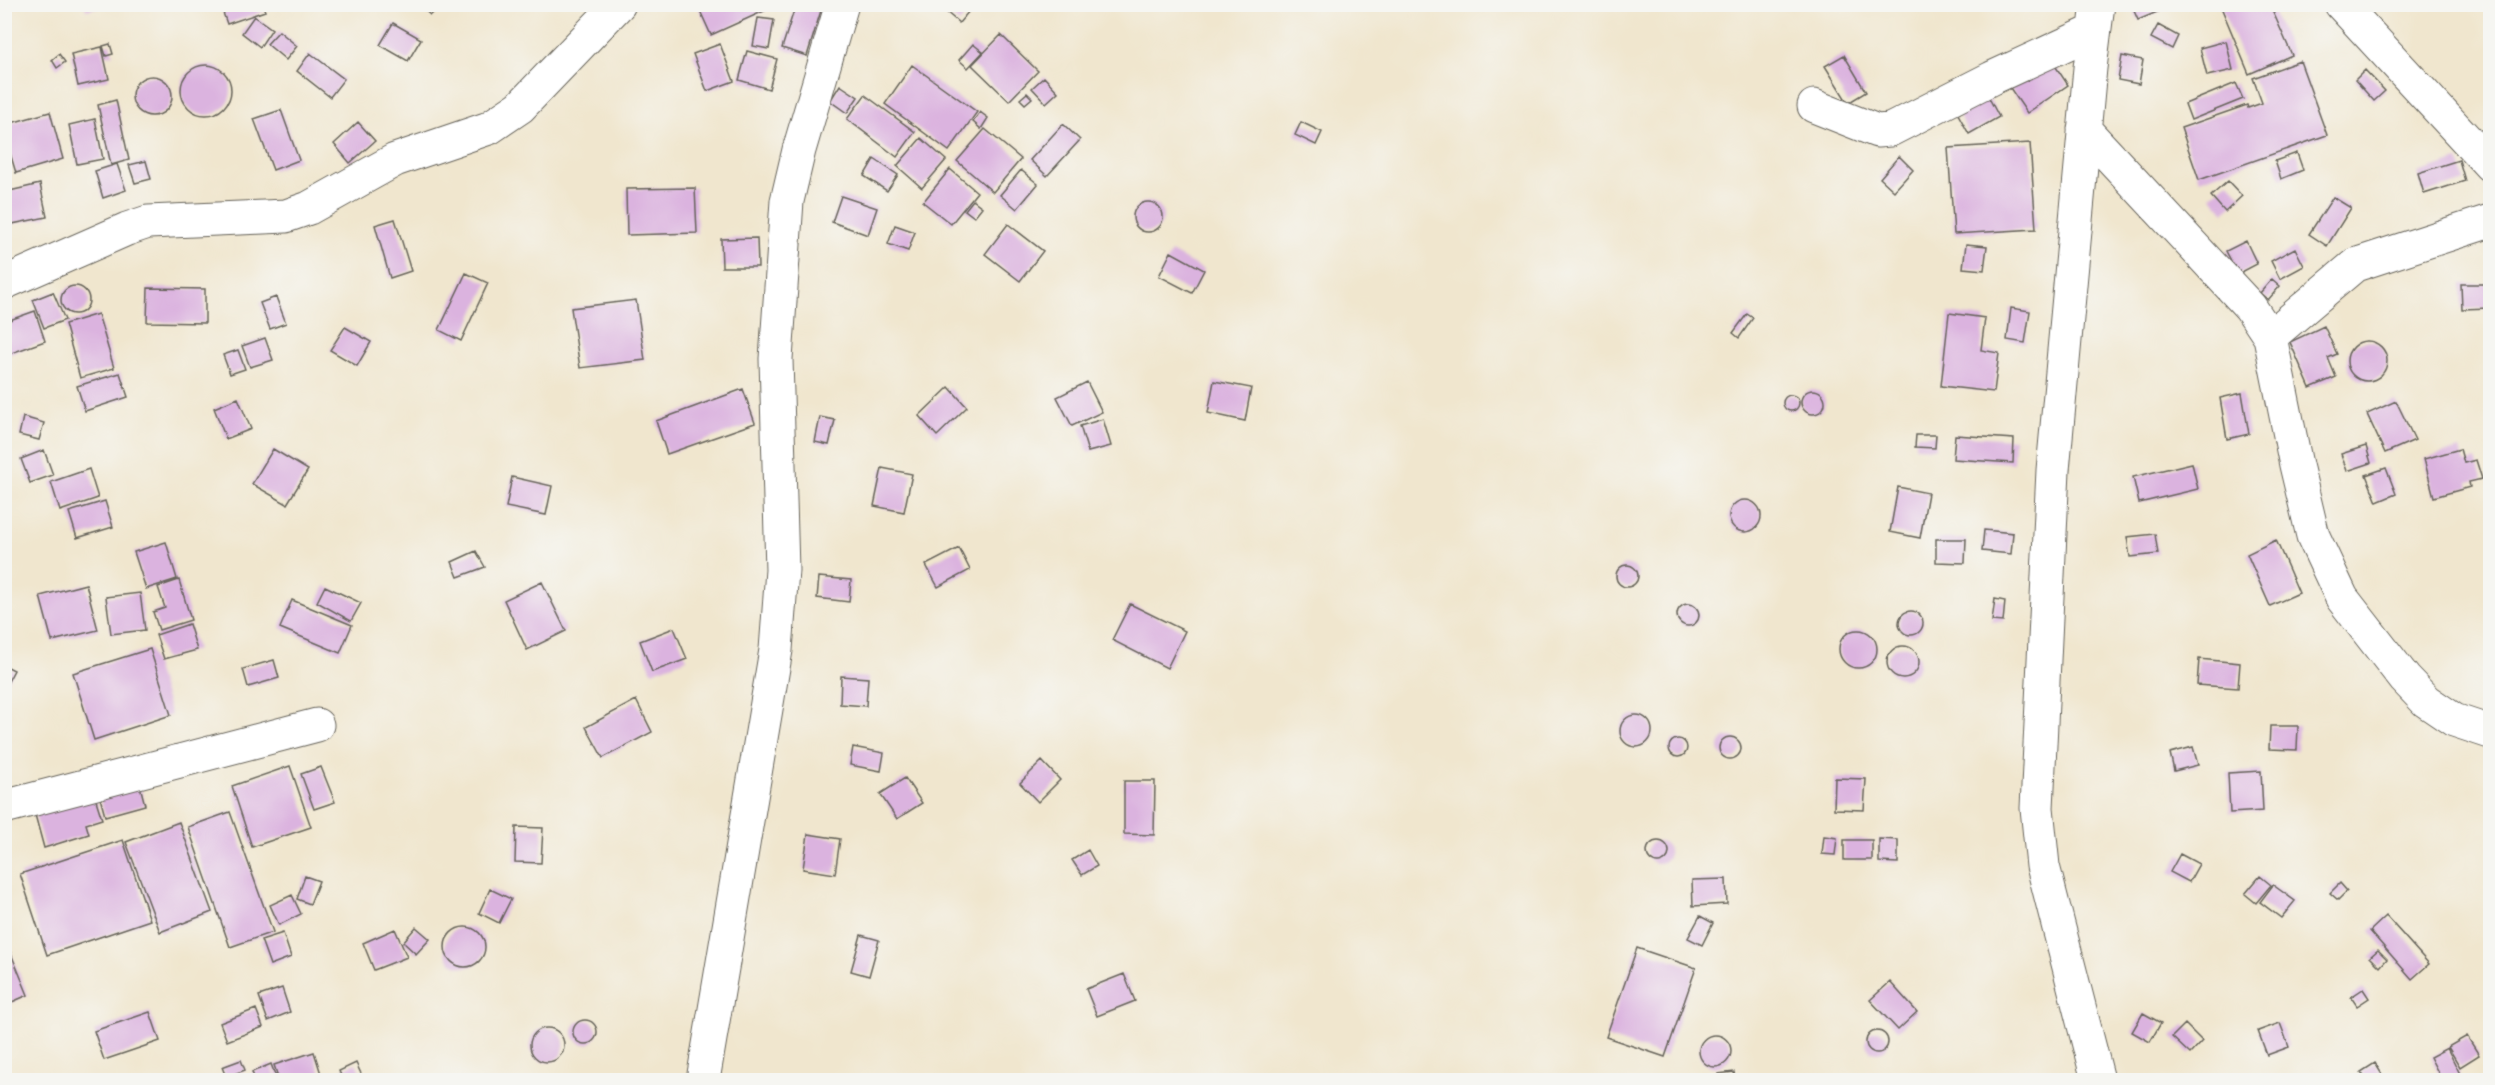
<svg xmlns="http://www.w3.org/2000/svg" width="2495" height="1085" font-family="'Balsamiq Sans',sans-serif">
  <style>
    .building { fill: #dbb3df }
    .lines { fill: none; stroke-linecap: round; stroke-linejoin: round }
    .street-casing { stroke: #66635a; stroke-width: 35 }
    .street { stroke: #fff; stroke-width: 33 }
  </style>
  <rect width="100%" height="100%" fill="#f6f6f2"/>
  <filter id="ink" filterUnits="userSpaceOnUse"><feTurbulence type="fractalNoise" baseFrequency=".0167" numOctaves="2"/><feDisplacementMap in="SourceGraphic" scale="12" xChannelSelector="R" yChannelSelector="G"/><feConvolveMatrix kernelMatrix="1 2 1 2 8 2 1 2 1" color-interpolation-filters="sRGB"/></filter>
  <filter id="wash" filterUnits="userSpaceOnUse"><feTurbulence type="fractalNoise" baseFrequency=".008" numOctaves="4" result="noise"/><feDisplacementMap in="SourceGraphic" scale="24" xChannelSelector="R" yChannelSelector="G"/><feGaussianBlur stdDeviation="1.35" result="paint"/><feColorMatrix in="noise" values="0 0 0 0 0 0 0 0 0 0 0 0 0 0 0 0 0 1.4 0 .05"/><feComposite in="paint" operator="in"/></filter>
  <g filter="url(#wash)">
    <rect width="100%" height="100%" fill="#f0e6ce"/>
    <g id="blocks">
      <path class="building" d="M85,4H105V5L86,10Z
        M220,4H262L265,11L227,24Z
        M418,4H441L430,15Z
        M697,4H771L773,7L711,35Z
        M796,4H823L807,56L782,48Z
        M937,4H975L959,23Z
        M2131,4H2174V5L2138,20Z
        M2228,5H2270L2292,55L2249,74L2221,7Z
        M254,16L272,29L260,47L242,33Z
        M758,18L774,20L769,49L753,46Z
        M393,23L421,39L408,61L380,45Z
        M2158,25L2178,36L2172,49L2151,38Z
        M279,31L297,46L286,60L267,44Z
        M1001,35L1038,71L1009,101L972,65Z
        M2226,41L2233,70L2207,76L2200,48Z
        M110,44L113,54L106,56L103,46Z
        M720,44L734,81L707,91L693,54Z
        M973,44L983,52L968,68L959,60Z
        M102,47L109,79L78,86L71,54Z
        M747,51L777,59L769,89L739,80Z
        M310,53L344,79L330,97L297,71Z
        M59,54L65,62L57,68L52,60Z
        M1844,55L1866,92L1848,103L1825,66Z
        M2122,56L2143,60L2139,84L2118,80Z
        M2050,58L2068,85L2027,113L2008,85Z
        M2300,61L2327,135L2199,180L2181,128L2247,105L2248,108L2262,103L2253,78Z
        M181 90a25 25 0 1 1 50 0a25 25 0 1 1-50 0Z
        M912,65L977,112L949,151L885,104Z
        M2365,70L2385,91L2374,101L2355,80Z
        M132 96a20 20 0 1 1 40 0a20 20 0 1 1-40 0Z
        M1044,77L1058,92L1046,103L1032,88Z
        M2236,83L2243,99L2191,120L2185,104Z
        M840,85L858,97L847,113L830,101Z
        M1027,93L1032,98L1025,104L1020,99Z
        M865,95L915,132L897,157L847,119Z
        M1988,96L1999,117L1969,134L1958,114Z
        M116,100L129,160L111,165L98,105Z
        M281,110L299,160L273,170L254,119Z
        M50,112L63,159L16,173L4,133V125Z
        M980,112L988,118L981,129L973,122Z
        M95,119L103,159L77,164L69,125Z
        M358,122L375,141L350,163L334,144Z
        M1301,122L1322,132L1316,145L1295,135Z
        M1063,124L1080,140L1047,176L1030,160Z
        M985,129L1021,159L993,192L957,161Z
        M921,138L946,160L922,188L897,166Z
        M2030,143L2036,229L1954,234L1948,148Z
        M2297,153L2303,170L2281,179L2275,161Z
        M1899,156L1913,170L1894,191L1880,178Z
        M874,159L898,175L887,191L864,176Z
        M2459,160L2465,181L2424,194L2418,173Z
        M146,161L151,179L135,183L129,165Z
        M117,164L126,190L103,198L95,171Z
        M950,169L977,192L951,224L923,202Z
        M1021,170L1038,184L1017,209L1000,195Z
        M2228,181L2242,196L2225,212L2211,196Z
        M40,184L47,217L12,224L5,192Z
        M695,188L697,233L627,235L626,189Z
        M841,196L877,208L868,235L832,222Z
        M2333,197L2351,208L2327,246L2309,234Z
        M973,200L982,207L974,217L965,210Z
        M1133 217a15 15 0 1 1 30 0a15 15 0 1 1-30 0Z
        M395,219L411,271L390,278L375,225Z
        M1008,224L1043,251L1020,281L985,254Z
        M895,225L915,232L908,251L888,244Z
        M757,238L758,267H722L721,239Z
        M2246,241L2257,264L2238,274L2226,251Z
        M1966,244L1987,246L1984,270L1963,268Z
        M2295,248L2304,266L2280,279L2271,261Z
        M1171,252L1204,270L1192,293L1159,276Z
        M466,273L488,283L461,341L439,330Z
        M2272,279L2280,286L2268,300L2260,293Z
        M2461,284H2490V308L2462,309Z
        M61 300a14 14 0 1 1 28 0a14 14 0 1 1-28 0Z
        M148,288L205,289V323L147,322Z
        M53,292L65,320L44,328L33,300Z
        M276,297L286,323L270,329L260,303Z
        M636,300L645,360L580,368L571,308Z
        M2011,308L2030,311L2025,343L2007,340Z
        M35,311L45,341L6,355L4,322Z
        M1949,313L1985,318L1981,350L1999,353L1994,392L1941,386Z
        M98,314L114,368L80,378L65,324Z
        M1747,314L1753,318L1739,338L1733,333Z
        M2324,326L2337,354L2328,358L2336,377L2310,388L2290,342Z
        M345,327L371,342L357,366L330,350Z
        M265,338L273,360L250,367L242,346Z
        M2347 361a20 20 0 1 1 40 0a20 20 0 1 1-40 0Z
        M238,350L245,369L230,374L223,355Z
        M120,373L128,397L85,411L77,386Z
        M1214,381L1251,388L1245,421L1208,413Z
        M1087,382L1102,412L1072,426L1057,397Z
        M949,387L967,407L937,436L919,416Z
        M743,389L755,423L667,454L656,421Z
        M1801 402a12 12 0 1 1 24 0a12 12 0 1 1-24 0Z
        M2242,393L2249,434L2227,439L2220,398Z
        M1783 403a8 8 0 1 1 16 0a8 8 0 1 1-16 0Z
        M238,398L251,429L226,439L214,408Z
        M2396,401L2415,440L2385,453L2367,414Z
        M23,417L44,423L39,440L19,435Z
        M820,417L835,420L829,445L815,442Z
        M1103,419L1111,446L1088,452L1080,426Z
        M1916,435H1936L1935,448L1915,447Z
        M1955,435L2014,439L2013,463L1953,459Z
        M2366,446L2371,463L2347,471L2341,454Z
        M273,449L308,470L287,504L252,484Z
        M2460,449L2464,463L2476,460L2482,479L2469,482L2470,487L2434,497L2424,459Z
        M44,450L53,475L30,483L21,459Z
        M2192,463L2198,489L2139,503L2133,477Z
        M882,468L912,474L904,512L874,506Z
        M2386,468L2396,494L2377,502L2366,475Z
        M89,469L98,498L60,511L51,482Z
        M512,477L552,486L546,515L506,507Z
        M1898,487L1928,493L1920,538L1890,532Z
        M1729 516a16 16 0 1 1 32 0a16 16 0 1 1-32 0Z
        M105,501L113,527L77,538L69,512Z
        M1984,530L2013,533L2011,554L1982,551Z
        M2155,534L2158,554L2130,557L2127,537Z
        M1936,539H1966L1965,563L1936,562Z
        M2276,540L2299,593L2270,606L2247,554Z
        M166,542L177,579L146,589L134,552Z
        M959,548L970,570L938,587L926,565Z
        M476,551L485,567L458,577L452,562Z
        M1616 576a11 11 0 1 1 22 0a11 11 0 1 1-22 0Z
        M819,577L851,580L849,602L817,598Z
        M179,580L191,620L159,630L153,612L165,608L158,587Z
        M542,582L566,631L527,650L504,600Z
        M86,584L98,630L52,641L40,596Z
        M325,586L361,603L351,621L317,602Z
        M140,593L145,630L111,634L106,597Z
        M1995,599L2005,601L2003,622L1992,621Z
        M292,600L352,625L340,653L280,628Z
        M1130,604L1185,631L1167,668L1112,640Z
        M1677 615a11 11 0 1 1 22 0a11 11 0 1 1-22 0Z
        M1899 623a12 12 0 1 1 24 0a12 12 0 1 1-24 0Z
        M189,624L197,650L164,659L156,635Z
        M674,628L687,659L652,672L640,641Z
        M1839 649a19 19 0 1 1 38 0a19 19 0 1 1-38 0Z
        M1887 662a16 16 0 1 1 32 0a16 16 0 1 1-32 0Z
        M150,649L171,715L94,740L73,673Z
        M2199,659L2240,663L2238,688L2197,685Z
        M274,660L279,678L248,687L243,669Z
        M4,665L14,670L4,689Z
        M841,676L868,678L866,706L840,704Z
        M636,700L652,732L603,758L586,727Z
        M1620 731a16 16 0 1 1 32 0a16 16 0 1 1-32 0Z
        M2270,726H2298L2297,750L2269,749Z
        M1719 748a11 11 0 1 1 22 0a11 11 0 1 1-22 0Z
        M1669 748a9 9 0 1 1 18 0a9 9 0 1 1-18 0Z
        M853,747L884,753L881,771L850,765Z
        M2193,747L2198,765L2174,771L2170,753Z
        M1042,761L1060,780L1038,802L1020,783Z
        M290,766L311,827L252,847L232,786Z
        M321,767L335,802L314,809L301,774Z
        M2261,771L2263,811L2230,813L2228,773Z
        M905,778L922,803L897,819L880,794Z
        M1835,778L1866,779L1864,810L1834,809Z
        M1124,781H1155L1154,835L1124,834Z
        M139,782L145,805L105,816L99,794Z
        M94,794L102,819L86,824L89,834L44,848L34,811Z
        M230,812L273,932L230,947L188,827Z
        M179,822L212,912L160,932L126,842Z
        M516,827L543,828L541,863L515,862Z
        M808,834L840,839L835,874L803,869Z
        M1824,836L1837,838L1835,855L1822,854Z
        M1879,839L1898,840V863L1879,862Z
        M123,840L150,920L47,955L20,874Z
        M1844,840H1872V860H1844Z
        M1647 852a11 11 0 1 1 22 0a11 11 0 1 1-22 0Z
        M1088,850L1097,866L1082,875L1072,860Z
        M2180,854L2199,864L2189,882L2170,872Z
        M305,876L319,881L310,904L297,899Z
        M2260,876L2271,885L2256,903L2245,894Z
        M1726,879L1727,904L1693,906L1692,880Z
        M2340,883L2347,891L2338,900L2330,893Z
        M2273,885L2295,901L2281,918L2260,902Z
        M490,889L511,899L499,923L479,913Z
        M292,895L301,914L279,925L270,905Z
        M1700,916L1713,923L1702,945L1688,938Z
        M2386,916L2429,964L2412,979L2370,931Z
        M445 947a20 20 0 1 1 40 0a20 20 0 1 1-40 0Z
        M416,927L430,939L416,954L403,942Z
        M395,929L407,957L374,970L363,943Z
        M283,933L291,957L270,965L261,940Z
        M861,935L879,940L869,976L851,971Z
        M5,939L28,995L5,1005Z
        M1637,948L1696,968L1665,1057L1606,1037Z
        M2378,950L2387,959L2380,967L2370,957Z
        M1124,974L1135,1001L1097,1016L1086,989Z
        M1890,982L1917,1012L1898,1030L1870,1000Z
        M282,988L290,1012L268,1021L259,996Z
        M2363,989L2369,998L2357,1006L2351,997Z
        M256,1009L263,1027L227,1041L220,1023Z
        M150,1012L160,1041L104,1060L94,1031Z
        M2143,1013L2161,1023L2150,1042L2132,1032Z
        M573 1032a12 12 0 1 1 24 0a12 12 0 1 1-24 0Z
        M2280,1023L2289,1047L2267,1055L2258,1031Z
        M2185,1024L2202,1041L2190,1054L2172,1037Z
        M530 1045a17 17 0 1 1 34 0a17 17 0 1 1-34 0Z
        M1866 1042a11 11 0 1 1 22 0a11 11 0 1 1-22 0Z
        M1699 1051a16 16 0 1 1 32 0a16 16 0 1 1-32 0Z
        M2467,1036L2479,1055L2460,1067L2448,1047Z
        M2447,1048L2460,1074L2448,1080H2442L2430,1057Z
        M314,1052L323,1080H279L274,1065Z
        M241,1060L245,1070L226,1077L222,1067Z
        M356,1063L364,1080H343L339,1071Z
        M2375,1063L2383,1076L2376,1080H2366L2361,1072Z
        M271,1064L277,1080H255L252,1072Z
        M1734,1072L1735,1080H1719L1718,1074Z"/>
    </g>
  </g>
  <g filter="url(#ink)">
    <use href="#blocks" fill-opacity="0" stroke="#66635a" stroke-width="1.5"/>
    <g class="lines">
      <defs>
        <path id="street" d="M2098,4L2090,68L2053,470L2037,808L2043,866L2098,1080
          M2341,4L2490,165
          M1814,106L1877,131L1890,130L1992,78L2094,31
          M2084,129L2250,307L2270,337
          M2490,221L2355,265L2270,337L2296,465L2313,536L2342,598L2405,679L2426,701L2454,720L2490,732
          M4,283L127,229L148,222L286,216L309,208L395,160L489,128L520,107L619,4
          M4,807L317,725
          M703,1080L776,650L782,570L776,359L787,201L799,150L842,4"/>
      </defs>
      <use href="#street" class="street-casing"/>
      <use href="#street" class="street"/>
    </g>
  </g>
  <rect width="2495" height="1085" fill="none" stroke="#f6f6f2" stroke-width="24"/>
</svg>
